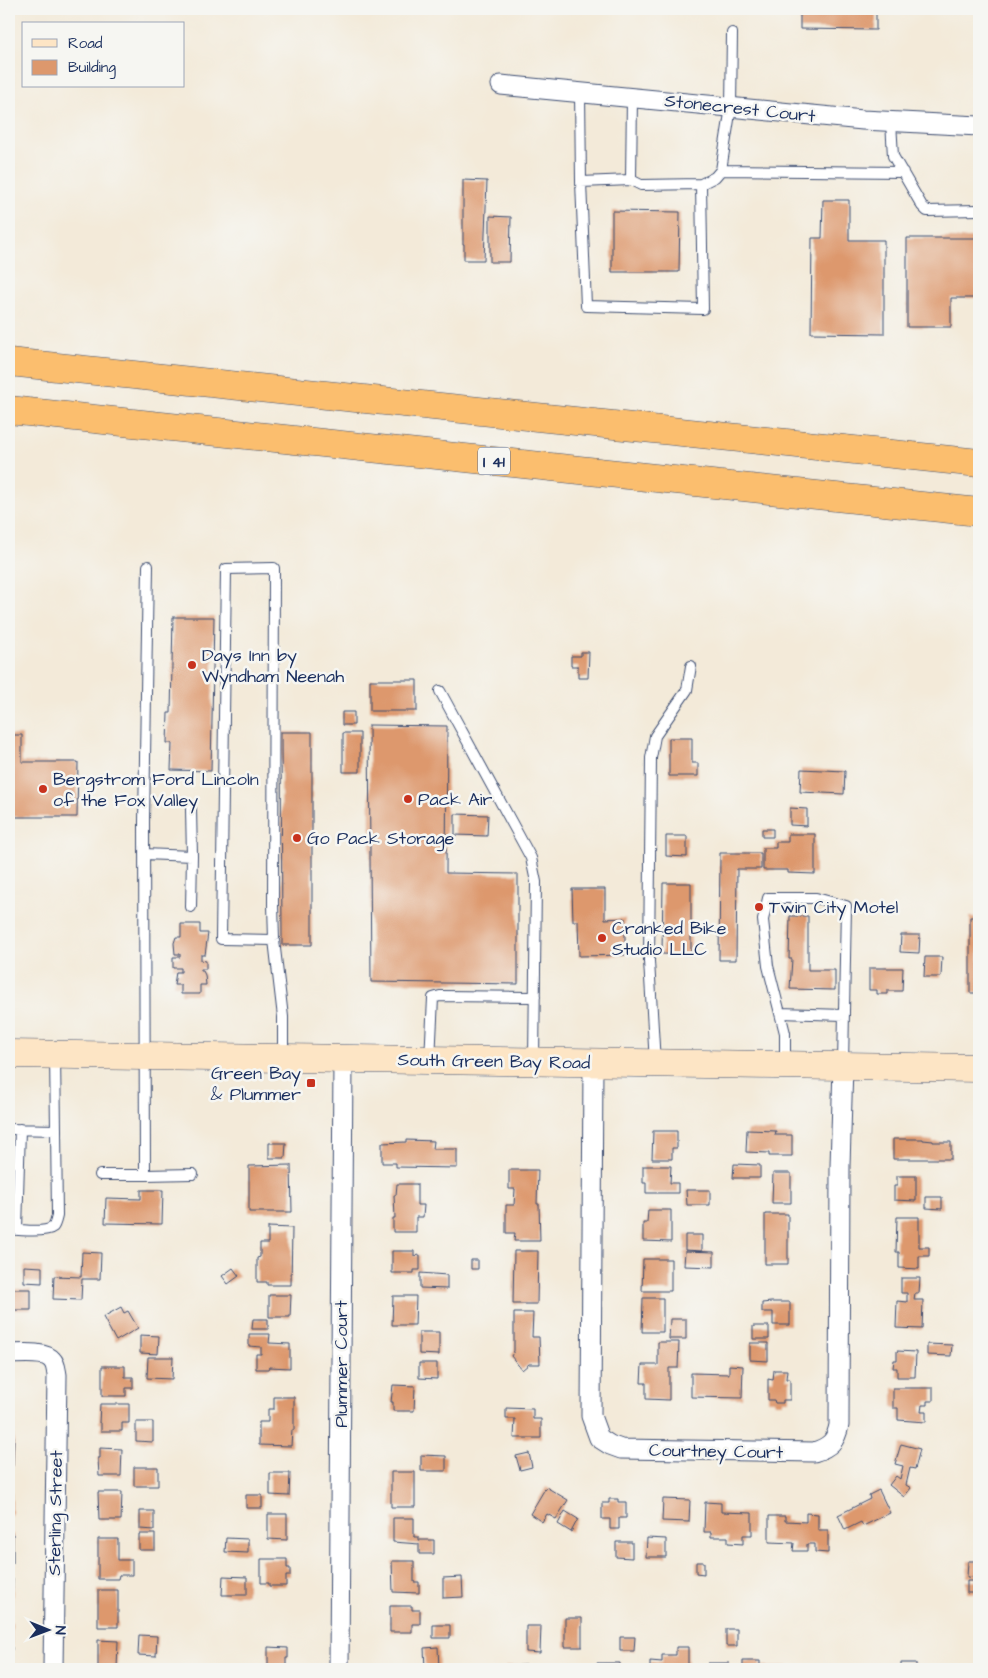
<svg xmlns="http://www.w3.org/2000/svg" width="988" height="1678" font-family="'Architects Daughter',sans-serif">
  <style>
    .building { fill: #dd986d }
    .lines { fill: none; stroke-linecap: round; stroke-linejoin: round }
    .lane-casing { stroke: #3b4b70; stroke-width: 12 }
    .street-casing { stroke: #3b4b70; stroke-width: 21 }
    .secondary-casing { stroke: #3b4b70; stroke-width: 29 }
    .highway-casing { stroke: #3b4b70; stroke-width: 29 }
    .lane { stroke: #fff; stroke-width: 10 }
    .street { stroke: #fff; stroke-width: 19 }
    .secondary { stroke: #fde5c5; stroke-width: 28 }
    .highway { stroke: #fbbe6e; stroke-width: 28 }
    .poi-dot { fill: #c8321e; stroke: #f6f6f2; stroke-width: 2 }
    .labels { text-anchor: middle; stroke-width: 5; stroke-linejoin: round; paint-order: stroke }
    .shield { fill: #f6f6f2; stroke: #5d6b8a; stroke-width: 1 }
    .shield-label { font-size: 16px; font-weight: bold; fill: #1b2f5e }
    .street-label { font-size: 18px; fill: #1b2f5e; stroke: #f6f6f2 }
    .poi-label { font-size: 18px; fill: #1b2f5e; stroke: #f6f6f2; text-anchor: start }
  </style>
  <rect width="100%" height="100%" fill="#f6f6f2"/>
  <filter id="ink" filterUnits="userSpaceOnUse"><feTurbulence type="fractalNoise" baseFrequency=".02" numOctaves="2"/><feDisplacementMap in="SourceGraphic" scale="10" xChannelSelector="R" yChannelSelector="G"/><feConvolveMatrix kernelMatrix="1 2 1 2 8 2 1 2 1" color-interpolation-filters="sRGB"/></filter>
  <filter id="wash" filterUnits="userSpaceOnUse"><feTurbulence type="fractalNoise" baseFrequency=".0096" numOctaves="4" result="noise"/><feDisplacementMap in="SourceGraphic" scale="20" xChannelSelector="R" yChannelSelector="G"/><feGaussianBlur stdDeviation="1.12" result="paint"/><feColorMatrix in="noise" values="0 0 0 0 0 0 0 0 0 0 0 0 0 0 0 0 0 1.4 0 .05"/><feComposite in="paint" operator="in"/></filter>
  <g filter="url(#wash)">
    <rect width="100%" height="100%" fill="#f3ead9"/>
    <g id="blocks">
      <path class="building" d="M800,9H876V30L800,29Z
        M463,180L487,181L484,260H464V244H463Z
        M823,200H849V240H884V334L811,333L812,238H822Z
        M612,211L680,212L679,272H612Z
        M490,216L511,217L510,262H490Z
        M907,238H979V298H951V327H907Z
        M173,617H214L211,771L171,770L172,743H167L168,713H171Z
        M581,652H589L588,678H578V666H571V656H581Z
        M370,680H417V711H370Z
        M342,712H354V725H342Z
        M369,725L447,726L446,873L518,874V984L371,982Z
        M281,732H312V945H282Z
        M343,733H360V772H343Z
        M9,735H22V762H78L77,817H9Z
        M669,738H692V763H698V776H669Z
        M801,769L845,771L844,794L800,792Z
        M790,808L807,809V826L790,825Z
        M455,814L488,815L487,836L455,835Z
        M762,829H773V837H762Z
        M788,834H815V874L788,873V870H763V848H776V842H788Z
        M666,836H687V857L666,856Z
        M720,853H761V869H737L736,960H719Z
        M663,883H691V955L662,954Z
        M572,889H605V919L625,918V955L579,956L578,921H573Z
        M790,916H808V970H835V990L790,989L792,959H789Z
        M970,917H979V993H970Z
        M181,924H200V933H208L205,955H201V960L206,961V969H201V971H203L205,975L206,985H200V994H181V985H174L176,972H181V968H173V957H180V954H175L174,943L176,937H181Z
        M901,935H920L919,953L900,952Z
        M925,957H942L941,977H924Z
        M869,968H903L902,991H887V994H877V990H869Z
        M747,1130L776,1131L775,1135H792V1156H769V1153L746,1152Z
        M653,1131H677V1148H672V1159H652Z
        M893,1139H923V1140L933,1141V1142H951V1159H893Z
        M406,1140L434,1141L433,1149H457V1168L396,1167V1163H382V1143L406,1142Z
        M269,1143H286L285,1158H269Z
        M734,1164L760,1165V1178H733Z
        M291,1165L292,1212H249V1166Z
        M643,1166H671L670,1183H678V1193H646V1183H643Z
        M509,1170H538L537,1204H539L540,1241H514L515,1233H506V1205H514L515,1189H509Z
        M773,1173H791V1203H772Z
        M897,1176H916V1201L894,1200V1186H897Z
        M397,1184H417V1205H424L423,1217H416V1232H393V1218H395L394,1195H396Z
        M141,1190H163L162,1224L105,1223L106,1198L141,1199Z
        M686,1190H710V1205H687Z
        M926,1197H942V1209L926,1208Z
        M648,1210H671V1242L643,1241V1223H647Z
        M765,1214H788V1264H765Z
        M897,1217H919V1247H929V1256H919V1269L899,1268V1252H896Z
        M268,1227L292,1228L291,1285H267V1282H257V1258L260,1257V1243H268Z
        M685,1235H702V1251L685,1250Z
        M392,1251H414V1256L420,1255V1270H414V1273H392Z
        M514,1251H538L537,1304H513Z
        M685,1251L714,1252V1267L684,1266Z
        M82,1252L101,1253L100,1279H82L81,1300L53,1299L54,1276L81,1277Z
        M643,1259H671V1291H642Z
        M471,1260H478V1269H471Z
        M24,1266L42,1267V1283L24,1282Z
        M233,1268L239,1276L228,1284L222,1276Z
        M420,1273L447,1275V1289L420,1288Z
        M901,1278H920L919,1293H915L914,1300H923L922,1329L896,1328L897,1301L907,1302V1293H901Z
        M9,1289H31V1310H9Z
        M269,1295H291L290,1317H269Z
        M393,1296H416L415,1325H392Z
        M643,1298H663V1332H642Z
        M771,1302H790V1325H773V1312H762V1303Z
        M121,1307L124,1313L128,1311L138,1328L116,1341L103,1317Z
        M514,1313H533L532,1337H539L540,1364H529L522,1370L511,1356L514,1351Z
        M253,1319H268V1329H252Z
        M670,1319H686V1339H669Z
        M753,1326H769V1339H753Z
        M419,1332H439V1355L419,1354Z
        M249,1334H270L269,1343L290,1344V1368L269,1367L268,1369H256V1354H261V1347L249,1346Z
        M140,1335L159,1336L158,1354L140,1353Z
        M658,1342H679L678,1368H669V1400L646,1399V1383H641L642,1365H658Z
        M750,1343H768V1361L750,1360Z
        M927,1344L952,1345L951,1356L927,1355Z
        M897,1351L916,1352L915,1377H897V1368H893L894,1360H897Z
        M148,1357H173L172,1379L147,1378Z
        M419,1363H437V1379L419,1378Z
        M729,1365L743,1366L742,1398L691,1397V1373L729,1374Z
        M102,1366H125V1377H133V1388H126V1396H102Z
        M774,1370H787L786,1379H790V1400H783V1403H775L774,1400H768V1379L773,1380Z
        M393,1385L415,1386L414,1411H393V1402H391Z
        M893,1388H933V1401H927V1405H922L921,1412H926V1422L898,1420V1408H893Z
        M9,1389H12V1420H9Z
        M274,1397H294V1430H292L291,1446L259,1445V1422H268V1409H274Z
        M100,1404H129V1423H122V1431H101V1423H99Z
        M506,1408L533,1409V1419H541V1438H514L515,1419H506Z
        M136,1422H153V1442L136,1441Z
        M9,1436H14L13,1466H9Z
        M901,1444L920,1449L915,1469L910,1468L906,1485L911,1488L904,1497L889,1485L896,1476L900,1479L903,1466L895,1464Z
        M100,1448L122,1449L121,1476H99L98,1458H100Z
        M529,1453L532,1467L520,1470L516,1456Z
        M421,1455L446,1456V1471H421Z
        M134,1467H158V1486H134Z
        M391,1472H415V1507H391Z
        M270,1473H290L289,1496L270,1495Z
        M9,1484H12V1515H9Z
        M546,1487L568,1500L556,1519L547,1514L542,1522L530,1514Z
        M879,1490L890,1513L863,1526L861,1522L845,1530L838,1515L870,1499L869,1495Z
        M98,1492H122L121,1520H99Z
        M246,1495H262V1508H246Z
        M609,1499H618V1502H626V1518H619V1529H610V1519H602V1503H609Z
        M663,1499L690,1500L689,1522L662,1521Z
        M705,1502L721,1503V1512L752,1513V1535H743V1544L728,1543V1537H711V1532H704Z
        M140,1511H154V1530L140,1529Z
        M565,1511L578,1519L571,1532L558,1524Z
        M806,1513L818,1514V1530H828V1553L815,1552V1544H807V1551H793L794,1543L769,1542V1516H785V1521L806,1522Z
        M268,1514H287V1540L268,1539Z
        M393,1518H414V1537H419V1540H434V1554H419V1544L393,1542Z
        M9,1534H13V1563H9Z
        M139,1534H155V1550H139Z
        M226,1538L248,1539V1553L225,1552Z
        M647,1538L666,1539V1557H646Z
        M98,1539H118V1560H132V1575H119L118,1579H98Z
        M616,1542H632V1558L616,1557Z
        M261,1559H287V1568H290V1576H286V1586H269V1583H261Z
        M392,1561H414V1582H419V1593L393,1592Z
        M968,1561H979V1578L967,1577Z
        M696,1562H704V1574L696,1573Z
        M223,1576L247,1577V1595H222Z
        M462,1577L463,1597L443,1598V1578Z
        M9,1579H13L12,1608H9Z
        M967,1581H979V1593H967Z
        M98,1590H118V1627H98Z
        M390,1606H412V1610H420V1624H412V1632H390Z
        M565,1618H582V1647H565Z
        M9,1623H12V1650H9Z
        M433,1625H450V1638H433Z
        M526,1626H541L540,1653L526,1652Z
        M726,1629H737V1646H726Z
        M139,1635L157,1636L156,1656L138,1655Z
        M620,1637H635L634,1651H620Z
        M98,1640L118,1641L117,1669H98Z
        M268,1647L288,1648V1658H286V1669H268Z
        M438,1647L439,1669H425L424,1648Z
        M676,1647H688V1669H650V1661L662,1662V1655H676Z
        M743,1661H760V1666H798V1669H743Z
        M597,1663H620V1669H598Z
        M708,1663H729V1669H708Z
        M901,1663H916V1669H901Z
        M550,1664H574V1669H550Z
        M528,1665L529,1669H506V1666Z
        M814,1665L831,1666V1669H814Z"/>
    </g>
  </g>
  <g filter="url(#ink)">
    <use href="#blocks" fill-opacity="0" stroke="#3b4b70" stroke-width="1"/>
    <g class="lines">
      <defs>
        <path id="lane" d="M580,92L581,182L631,180
          M632,97L631,180L641,185L701,184L715,177L721,170L731,107L732,33
          M891,122L893,156L922,206L927,211L979,210
          M721,170L903,172
          M581,182L586,306L703,309L701,184
          M440,691L531,858L536,882L534,1061
          M191,809L192,856
          M144,854L192,856L191,907
          M274,940L221,939L226,569L274,568L273,904L274,940L283,1017V1056
          M780,1013L844,1015
          M430,1060L433,998L440,996L535,997
          M655,1063L649,961L651,758L655,736L687,690L691,666
          M785,1065V1033L768,966L763,920L768,898H816L846,906L843,1065
          M9,1129L56,1130L55,1055
          M100,1175H145L144,822L148,566
          M145,1175L193,1174
          M9,1229C18,1230 46,1233 53,1227C55,1225 56,1220 57,1216L56,1130
          M17,1229L20,1129"/>
        <path id="street" d="M501,85L863,120L979,126
          M593,1061L591,1416L599,1438L610,1445L621,1449L814,1452C830,1447 836,1441 839,1425L840,1166L843,1066
          M9,1354C19,1354 45,1351 52,1360C56,1364 56,1370 57,1375L53,1669
          M339,1669L343,1059"/>
        <path id="secondary" d="M9,1054L979,1068"/>
        <path id="highway" d="M9,362L979,463
          M9,410L979,512"/>
      </defs>
      <use href="#lane" class="lane-casing"/>
      <use href="#street" class="street-casing"/>
      <use href="#secondary" class="secondary-casing"/>
      <use href="#highway" class="highway-casing"/>
      <use href="#lane" class="lane"/>
      <use href="#street" class="street"/>
      <use href="#secondary" class="secondary"/>
      <use href="#highway" class="highway"/>
    </g>
  </g>
  <g class="poi-dot">
    <circle cx="192" cy="665" r="5"/>
    <circle cx="43" cy="789" r="5"/>
    <circle cx="408" cy="799" r="5"/>
    <circle cx="297" cy="838" r="5"/>
    <circle cx="759" cy="907" r="5"/>
    <circle cx="602" cy="938" r="5"/>
    <rect x="306" y="1078" width="10" height="10" rx="2.5"/>
  </g>
  <g class="labels">
    <rect class="shield" x="478" y="447.5" width="32" height="27" rx="4"/>
    <g class="shield-label">
      <text x="494" y="467">I 41</text>
    </g>
    <g class="street-label">
      <text transform="translate(740 108) rotate(6)" y="6">Stonecrest Court</text>
      <text transform="translate(494 1061) rotate(1)" y="6">South Green Bay Road</text>
      <text transform="translate(341 1364) rotate(-90)" y="6">Plummer Court</text>
      <text transform="translate(716 1451) rotate(1)" y="6">Courtney Court</text>
      <text transform="translate(55 1513) rotate(-89)" y="6">Sterling Street</text>
    </g>
    <g class="poi-label">
      <text x="202" y="661">Days Inn by<tspan x="202" dy="21">Wyndham Neenah</tspan></text>
      <text x="53" y="785">Bergstrom Ford Lincoln<tspan x="53" dy="21">of the Fox Valley</tspan></text>
      <text x="418" y="805">Pack Air</text>
      <text x="307" y="844">Go Pack Storage</text>
      <text x="769" y="913">Twin City Motel</text>
      <text x="612" y="934">Cranked Bike<tspan x="612" dy="21">Studio LLC</tspan></text>
      <text x="301" y="1079" text-anchor="end">Green Bay<tspan x="301" dy="21">&amp; Plummer</tspan></text>
    </g>
  </g>
  <rect width="988" height="1678" fill="none" stroke="#f6f6f2" stroke-width="30"/>
  <rect x="22" y="22" width="162" height="65" fill="#f6f6f2" stroke="#9ea6b7"/>
  <rect x="32" y="39" width="25" height="8" fill="#fde5c5" stroke="#9ea6b7"/>
  <text x="68" y="48" font-size="15" fill="#1b2f5e">Road</text>
  <rect x="32" y="60" width="25" height="15" fill="#dd986d" stroke="#9ea6b7"/>
  <text x="68" y="72" font-size="15" fill="#1b2f5e">Building</text>
  <g transform="translate(48 1630) rotate(91)" stroke="#f6f6f2" stroke-width="4" paint-order="stroke">
  <path d="M0-4L9 19L0 12L-9 19Z" fill="#1b2f5e"/>
  <text y="-8" font-size="14" font-weight="bold" text-anchor="middle" fill="#1b2f5e">N</text>
  </g>
</svg>
